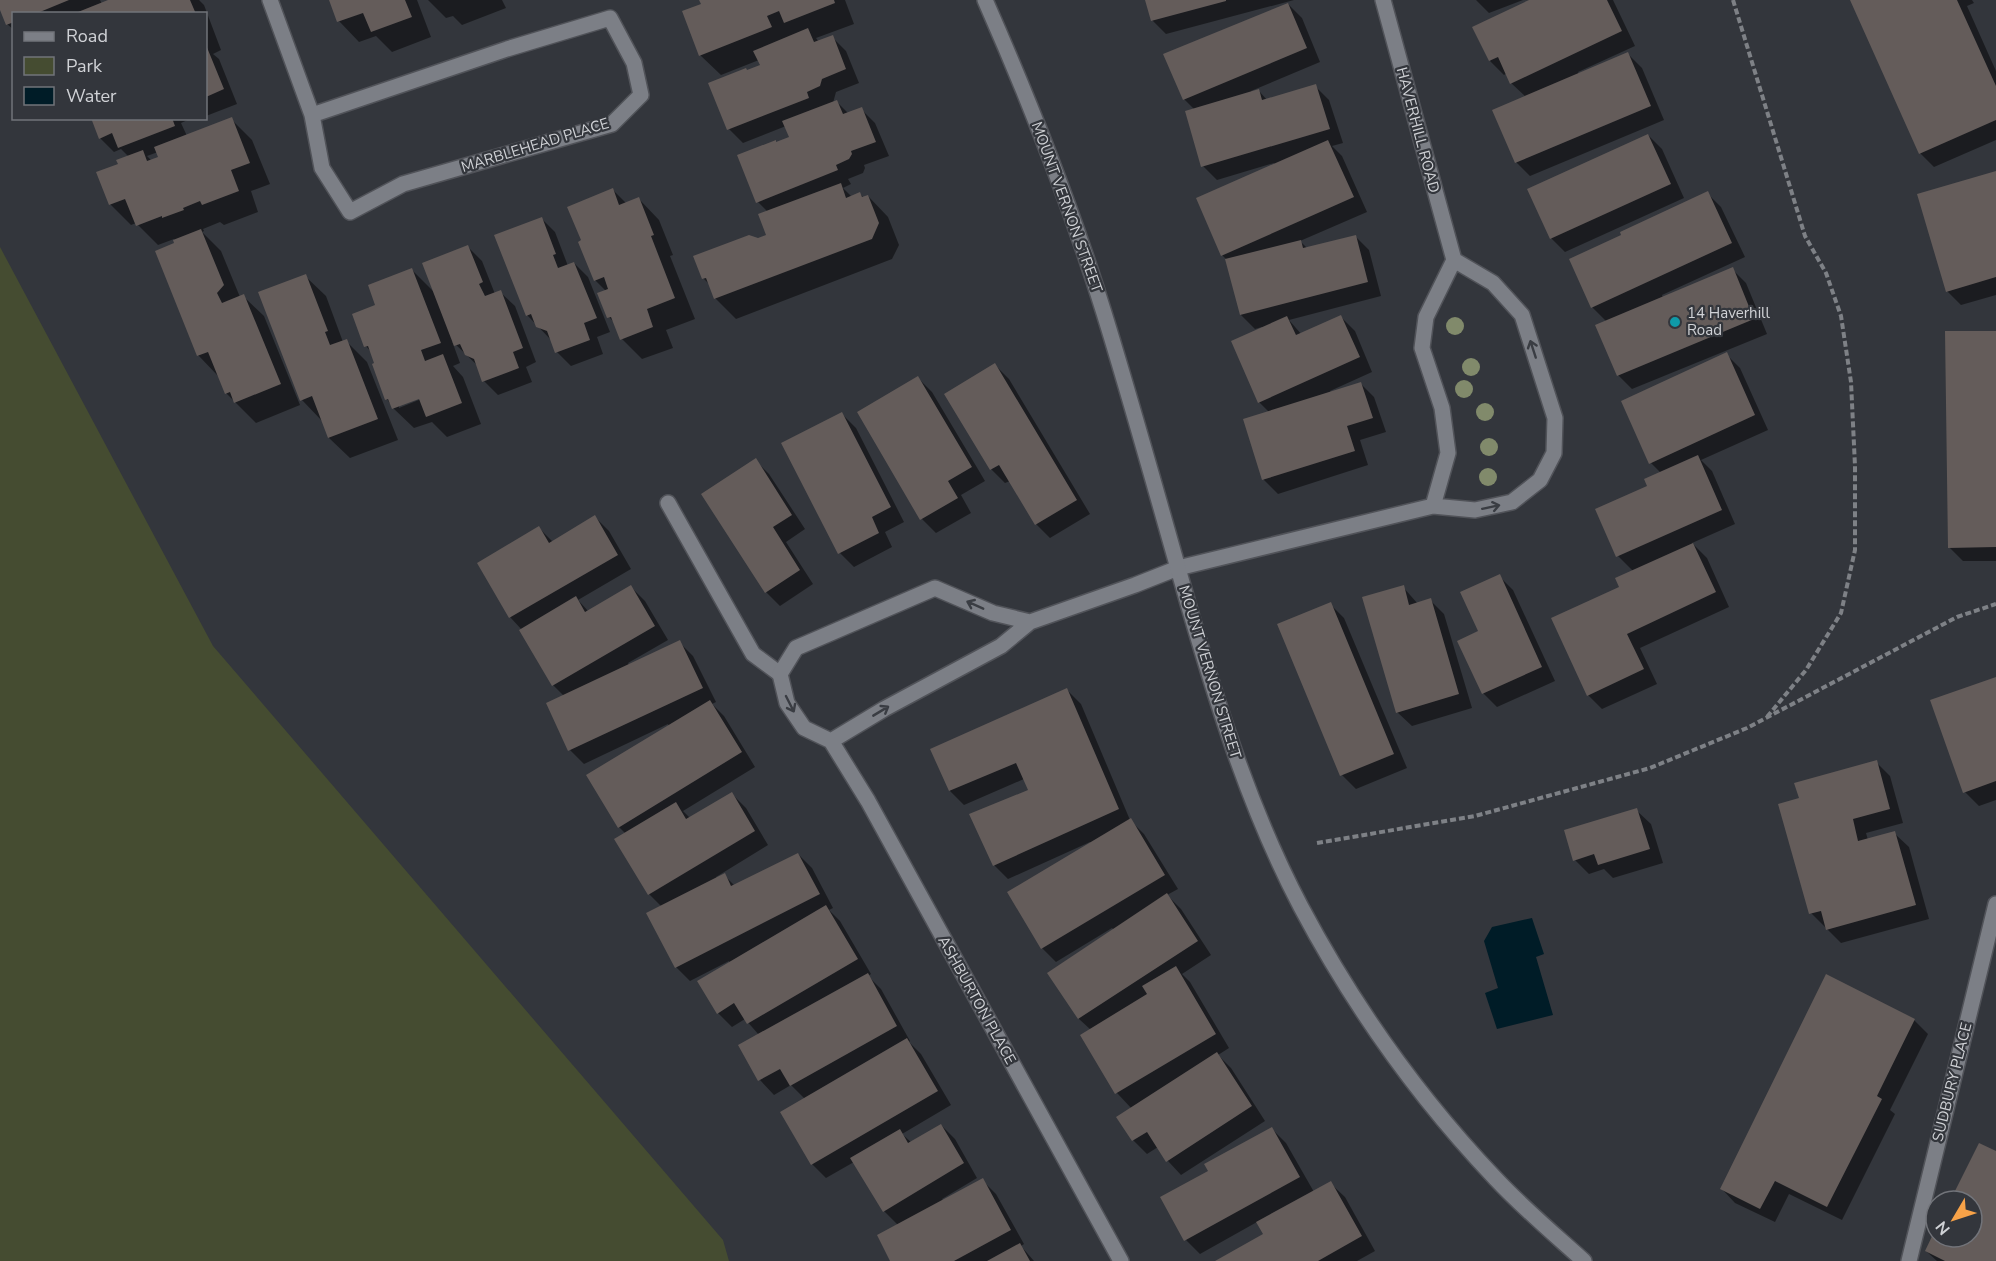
<svg xmlns="http://www.w3.org/2000/svg" width="1996" height="1261" font-family="'Nunito Sans',sans-serif">
  <style>
    .green { fill: #454c31 }
    .water { fill: #001c27 }
    .shadow { fill: #0007; fill-rule: evenodd }
    .building { fill: #645c5a }
    .lines { fill: none; stroke-linecap: round; stroke-linejoin: round }
    .service-casing { stroke: #515359; stroke-width: 18 }
    .minor-casing { stroke: #515359; stroke-width: 18 }
    .tertiary-casing { stroke: #515359; stroke-width: 18 }
    .path { stroke: #7e8186; stroke-width: 4; stroke-dasharray: 6 3; stroke-linecap: butt }
    .service { stroke: #7c7f86; stroke-width: 15 }
    .minor { stroke: #7c7f86; stroke-width: 15 }
    .tertiary { stroke: #7c7f86; stroke-width: 15 }
    .tree { fill: #818a6b }
    .oneway { stroke: #3a3d43 }
    .culture-dot { fill: #0f9aa8; stroke: #33363c; stroke-width: 2 }
    .labels { text-anchor: middle; stroke-width: 4.5; stroke-linejoin: round; paint-order: stroke }
    .street-label { font-size: 15px; fill: #d0d2d6; stroke: #33363c }
    .poi-label { font-size: 15px; fill: #d0d2d6; stroke: #33363c; text-anchor: start }
  </style>
  <rect width="100%" height="100%" fill="#33363c"/>
  <path class="green" d="M0,247L213,646L723,1240L729,1261H0Z"/>
  <path class="water" d="M1532,918L1544,954L1536,957L1553,1015L1497,1029L1485,993L1498,988L1484,941L1492,927Z"/>
  <path class="shadow" d="M0,0H100L102,4L112,0H199L204,5L221,50L213,54L219,59L237,104L206,116V14H14V30L7,24L0,6Z
    M331,0H417L431,37L392,52L376,36L359,42L339,21Z
    M428,0H502L506,8L462,25L453,16L446,18Z
    M701,0H845L854,24L816,38L819,42L832,37L846,51L859,83L836,92L833,103L836,101L849,114L861,109L875,123L889,156L864,165L865,168L863,173L848,179L851,184L843,188L852,197L860,194L864,198L868,196L888,217L899,245L892,259L736,319L715,298L711,286L703,278L758,239L768,236V212L758,202L791,138L786,126L743,143L729,129L748,71L762,66L759,60L721,75L700,55L703,5Z
    M1147,0H1294L1166,34L1152,20Z
    M1476,0H1523L1489,13Z
    M1533,0H1613L1635,46L1578,72L1579,75L1628,54L1642,68L1664,120L1530,176L1516,162L1526,97L1511,83L1507,73L1504,75L1490,61Z
    M1852,0H1972L1974,3L1967,6L1996,71V140L1934,167L1920,153Z
    M1288,4L1302,18L1320,62L1251,91L1252,93L1259,91L1267,100L1315,86L1329,100L1343,143L1332,146L1342,156L1367,212L1300,241L1308,249L1355,236L1369,250L1381,296L1289,320L1302,335L1341,317L1355,331L1372,372L1330,391L1331,393L1360,383L1374,397L1386,432L1360,440L1368,465L1278,494L1264,480L1245,420L1269,412L1259,402L1263,329L1262,327L1255,329L1241,315L1227,260L1222,255L1275,165L1274,163L1217,180L1203,166L1195,110L1184,99Z
    M93,118H192L181,123L187,136L231,119L252,140L270,184L251,191L258,212L224,225L220,222L203,229L204,231L202,232L221,251L240,297L243,296L264,316L300,405L256,423L226,393L219,377L198,355L176,244L174,239L158,245L136,223L131,225L110,204L120,164L129,157L121,149L114,152L100,138ZM158,152L160,158L152,161L147,156Z
    M1648,135L1662,149L1684,198L1565,252L1551,238Z
    M1996,172V295L1961,305L1947,291Z
    M613,190L627,204L639,199L659,220L673,255L670,256L695,319L666,330L673,348L642,359L622,339L616,324L609,317L606,291L595,280Z
    M1707,193L1721,207L1745,257L1662,295L1663,298L1732,269L1746,283L1767,334L1632,389L1618,375L1606,321L1592,307Z
    M541,218L555,232L568,266L574,263L588,277L610,332L597,337L603,354L571,366L557,352L552,341L527,315Z
    M468,247L482,261L495,294L500,292L515,306L536,362L526,367L532,382L498,395L484,381L479,367L452,341L460,363L453,366L463,377L481,424L447,437L432,422L414,428L393,408L387,399L372,353L366,346L377,306L412,270L436,294ZM425,394L426,397L399,408V404Z
    M305,276L326,296L343,342L346,341L367,362L398,440L350,458L329,438L323,422L302,400Z
    M1996,332V561H1963L1949,547Z
    M1726,354L1740,368L1768,430L1701,460L1712,471L1735,524L1692,543L1707,558L1729,607L1640,648L1657,684L1602,709L1588,695L1621,587L1634,572L1618,556L1648,487L1661,473L1651,463Z
    M995,365L1009,379L1090,514L1050,538L1036,524L1010,481L1005,483L991,469L946,394Z
    M918,378L932,392L985,481L961,495L971,513L936,533L922,519L859,412Z
    M842,414L856,428L904,522L885,532L892,547L854,567L840,553Z
    M755,460L769,474L805,529L786,542L813,584L780,606L766,592L703,495Z
    M595,517L609,531L631,569L578,600L589,612L631,587L645,601L668,640L628,663L629,665L679,642L693,656L716,702L712,704L724,716L755,767L683,811L691,819L732,794L746,808L768,845L716,877L717,879L724,875L735,886L798,854L812,868L833,908L829,910L840,921L871,974L868,976L881,989L910,1041L909,1042L921,1054L951,1105L902,1134L912,1143L941,1125L955,1139L977,1178L942,1199L944,1201L982,1180L996,1194L1024,1244L1021,1246L1034,1261H892L898,1225L884,1211L854,1162L826,1178L812,1164L805,1099L791,1085L774,1095L760,1080L740,1045L759,1035L745,1019L732,1027L718,1013L730,963L729,961L690,981L676,967L662,907L649,894L626,834L619,827L588,776L669,726L668,724L584,764L570,750L564,696L553,685L522,630L510,617L479,563L539,528L553,542Z
    M1499,576L1513,590L1555,681L1497,707L1483,693L1480,632Z
    M1403,587L1418,604L1430,600L1444,614L1472,708L1412,726L1397,712Z
    M1330,604L1344,618L1407,768L1356,789L1342,775Z
    M1996,678V800L1979,806L1965,792Z
    M1067,690L1081,704L1130,820L1144,834L1178,889L1167,895L1181,909L1211,955L1182,974L1190,982L1229,1048L1218,1055L1231,1068L1265,1121L1181,1175L1168,1161L1158,1147L1147,1154L1133,1140L1118,1118L1132,1109L1117,1093L1091,1030L1079,1019L1049,973L1114,930L1112,928L1056,962L1042,948L1091,844L1090,842L1008,879L994,865L1030,791L1024,779L964,805L950,791L932,750Z
    M1876,762L1890,776L1903,823L1866,833L1868,840L1894,833L1909,847L1929,919L1841,943L1811,913L1800,799Z
    M1636,810L1651,824L1663,863L1613,878L1604,869L1589,874L1575,860Z
    M1914,1020L1928,1034L1890,1110L1895,1114L1842,1220L1789,1194L1775,1222L1735,1203L1721,1188Z
    M1272,1129L1286,1143L1314,1192L1330,1183L1345,1197L1375,1251L1357,1261H1218L1265,1235L1257,1222L1200,1254L1186,1240L1210,1171Z
    M1996,1153V1261H1937L1926,1251L1936,1231V1237H1972V1201H1951Z"/>
  <path class="building" d="M0,0H69L35,14H14V22L6,25L0,10Z
    M108,0H190L196,14H73Z
    M329,0H405L412,17L371,32L363,13L337,22Z
    M699,0H834L835,3L784,23L779,11L767,16L772,27L699,56L682,11L701,4Z
    M1145,0H1226V1L1151,21Z
    M1529,0H1607L1622,31L1510,84L1498,57L1489,61L1472,27Z
    M1850,0H1957L1996,86V120L1919,154Z
    M1288,3L1307,48L1183,100L1163,54Z
    M808,28L814,42L833,35L846,69L822,79L820,86L807,92L809,98L727,130L708,83L746,68L747,70L760,65L753,51Z
    M206,45L224,89L206,97Z
    M1628,52L1651,106L1515,163L1492,110Z
    M1316,84L1330,129L1201,167L1185,111L1259,89L1262,100Z
    M837,100L843,114L862,107L876,142L851,151L852,154L849,159L836,165L838,170L756,203L737,155L776,140V142L789,137L782,121Z
    M232,117L250,163L231,170L239,191L202,205L200,201L183,208L184,210L162,218V216L136,226L125,199L109,205L96,172L118,164L116,160L143,150L147,161L158,157L154,147Z
    M91,118H172L175,126L118,148L112,133L99,139Z
    M1648,134L1671,184L1550,239L1527,189Z
    M1328,140L1354,197L1221,256L1196,198Z
    M1996,171V277L1946,292L1917,194Z
    M841,183L846,198L860,192L862,197L868,195L879,223L872,239L714,299L706,278L702,279L693,256L749,235L758,238L766,235L758,214Z
    M613,188L619,205L639,197L654,235L651,236L675,298L647,309L653,327L620,340L611,317L607,318L597,293L608,289L604,277L594,281L578,242L581,240L567,207Z
    M1708,191L1732,243L1591,308L1569,259L1621,235L1620,232Z
    M542,217L556,254L553,255L558,268L574,262L597,318L584,323L590,340L555,353L547,331L536,327L531,314L526,316L494,235Z
    M201,229L224,285L217,293L222,303L244,294L281,384L234,403L230,392L225,394L208,352L197,356L155,251L174,243L173,240Z
    M1356,235L1368,282L1240,315L1225,259L1301,240L1303,248Z
    M468,245L483,282L479,284L485,296L501,290L523,348L513,352L519,368L482,382L474,359L465,355L460,344L454,346L422,263Z
    M1733,267L1754,319L1617,376L1595,325Z
    M412,268L441,343L421,350L425,361L443,354L462,403L426,417L419,399L392,409L388,399L385,400L372,364L374,363L368,346L364,347L352,314L375,305L368,285Z
    M306,274L328,331L325,332L330,345L347,339L378,419L328,438L312,396L300,401L258,292Z
    M1341,315L1360,357L1258,403L1231,341L1287,316L1296,335Z
    M1945,331H1996V547L1948,548Z
    M1727,352L1755,415L1649,464L1621,401Z
    M995,363L1077,500L1035,525L999,465L990,470L944,394Z
    M918,376L972,467L948,481L958,498L920,520L857,412Z
    M1361,382L1373,418L1347,426L1355,451L1262,480L1243,419Z
    M842,412L891,507L872,517L879,533L838,554L781,443Z
    M1698,455L1722,510L1616,557L1595,509L1647,486L1644,479Z
    M756,458L792,515L773,527L800,570L765,593L701,494Z
    M595,515L618,555L509,618L477,563L539,526L549,543Z
    M1693,543L1716,592L1627,634L1644,669L1587,696L1551,618L1619,587L1615,578Z
    M1500,574L1542,667L1482,694L1457,641L1478,631L1460,592Z
    M631,585L655,626L552,686L519,630L576,596L585,612Z
    M1404,585L1409,605L1431,598L1459,694L1396,713L1362,597Z
    M1331,602L1394,754L1340,776L1277,624Z
    M680,640L703,688L568,751L546,703Z
    M1996,677V781L1963,793L1930,700Z
    M1067,688L1119,809L993,866L969,814L1028,790L1016,763L949,791L930,749Z
    M710,700L742,752L618,828L586,775Z
    M1877,760L1890,809L1853,819L1858,841L1895,831L1916,905L1826,930L1821,911L1809,914L1778,804L1799,798L1794,783Z
    M732,792L755,831L648,895L614,839L676,802L686,819Z
    M1637,808L1650,849L1598,865L1594,854L1573,861L1564,830Z
    M1131,818L1165,875L1041,949L1007,892Z
    M798,853L820,894L675,968L646,913L725,873L731,886Z
    M1167,893L1198,941L1078,1019L1047,973Z
    M826,905L858,959L747,1024L734,1003L717,1014L697,981Z
    M1176,966L1216,1034L1115,1094L1080,1035L1147,994L1142,986Z
    M868,973L897,1026L790,1086L780,1069L758,1081L738,1045Z
    M1826,974L1915,1019L1877,1096L1882,1099L1827,1207L1775,1181L1760,1209L1720,1189Z
    M907,1038L938,1091L811,1165L780,1112Z
    M1217,1052L1252,1106L1166,1162L1147,1132L1132,1141L1116,1117Z
    M941,1124L964,1163L883,1212L850,1158L900,1129L908,1143Z
    M1272,1127L1300,1177L1184,1241L1160,1197L1208,1171L1204,1164Z
    M1979,1143L1996,1151V1261H1945L1925,1251L1936,1228V1237H1972V1201H1950Z
    M983,1178L1011,1230L954,1261H890L877,1235Z
    M1331,1181L1362,1236L1318,1261H1215L1263,1234L1256,1222Z
    M1020,1243L1030,1261H987Z"/>
  <g class="lines">
    <defs>
      <path id="service" d="M668,503L753,654L780,674"/>
      <path id="minor" d="M270,0L312,115L322,168L350,212L403,184L612,124L641,95L634,63L610,18L507,49L312,115
        M1433,506L1475,510L1512,502L1540,480L1554,453L1555,418L1522,315L1493,283L1454,260
        M1030,622L993,613L935,588L796,648L780,674L787,703L804,728L831,741L868,801L1121,1261
        M831,741L884,709L1001,646L1030,622L1135,585L1178,568L1433,506L1448,453L1442,408L1422,348L1426,317L1454,260L1383,0
        M1909,1261L1996,904"/>
      <path id="tertiary" d="M985,0C1030,102 1071,206 1104,313C1134,410 1161,509 1189,607C1219,710 1251,812 1301,907C1353,1005 1419,1098 1495,1178C1523,1208 1554,1234 1584,1261"/>
    </defs>
    <use href="#service" class="service-casing"/>
    <use href="#minor" class="minor-casing"/>
    <use href="#tertiary" class="tertiary-casing"/>
    <path class="path" d="M1733,0L1805,236L1826,273L1841,316L1851,382L1855,466V550L1841,613L1806,670L1767,717
      M1317,843L1475,816L1650,768L1747,728L1957,617L1996,604"/>
    <use href="#service" class="service"/>
    <use href="#minor" class="minor"/>
    <use href="#tertiary" class="tertiary"/>
  </g>
  <g class="tree">
    <circle cx="1455" cy="326" r="9"/>
    <circle cx="1471" cy="367" r="9"/>
    <circle cx="1464" cy="389" r="9"/>
    <circle cx="1485" cy="412" r="9"/>
    <circle cx="1489" cy="447" r="9"/>
    <circle cx="1488" cy="477" r="9"/>
  </g>
  <defs><path id="oneway-shaft" d="M-6 0H5M1.5-3L5.5 0L1.5 3" fill="none" stroke-width="1.6" stroke-linecap="round" stroke-linejoin="round" transform="scale(1.5)"/></defs>
  <g class="oneway">
    <use href="#oneway-shaft" transform="translate(1533 349) rotate(-108)"/>
    <use href="#oneway-shaft" transform="translate(1491 507) rotate(-12)"/>
    <use href="#oneway-shaft" transform="translate(975 605) rotate(-156)"/>
    <use href="#oneway-shaft" transform="translate(790 704) rotate(63)"/>
    <use href="#oneway-shaft" transform="translate(881 711) rotate(-31)"/>
  </g>
  <circle class="culture-dot" cx="1675" cy="322" r="6"/>
  <g class="labels">
    <g class="street-label">
      <text transform="translate(1418 130) rotate(75)" y="5">HAVERHILL ROAD</text>
      <text transform="translate(535 145) rotate(-17)" y="5">MARBLEHEAD PLACE</text>
      <text transform="translate(1067 207) rotate(70)" y="5">MOUNT VERNON STREET</text>
      <text transform="translate(1210 672) rotate(73)" y="5">MOUNT VERNON STREET</text>
      <text transform="translate(977 1000) rotate(61)" y="5">ASHBURTON PLACE</text>
      <text transform="translate(1952 1082) rotate(-76)" y="5">SUDBURY PLACE</text>
    </g>
    <g class="poi-label">
      <text x="1687" y="318">14 Haverhill<tspan x="1687" dy="17">Road</tspan></text>
    </g>
  </g>
  <rect x="12" y="12" width="195" height="108" fill="#33363c" stroke="#72747a" stroke-width="1.5"/>
  <rect x="24" y="32" width="30" height="9" fill="#7c7f86" stroke="#72747a" stroke-width="1.5"/>
  <text x="66" y="42" font-size="18" fill="#d0d2d6">Road</text>
  <rect x="24" y="57" width="30" height="18" fill="#454c31" stroke="#72747a" stroke-width="1.5"/>
  <text x="66" y="72" font-size="18" fill="#d0d2d6">Park</text>
  <rect x="24" y="87" width="30" height="18" fill="#001c27" stroke="#72747a" stroke-width="1.5"/>
  <text x="66" y="102" font-size="18" fill="#d0d2d6">Water</text>
  <g transform="translate(1954 1219) rotate(231)"><circle r="28" fill="#33363c" stroke="#72747a" stroke-width="1.5"/>
  <path d="M0-4.5L10 22L0 15L-10 22Z" fill="#f7a248"/>
  <text y="-9" font-size="16" font-weight="bold" text-anchor="middle" fill="#d0d2d6">N</text>
  </g>
</svg>
